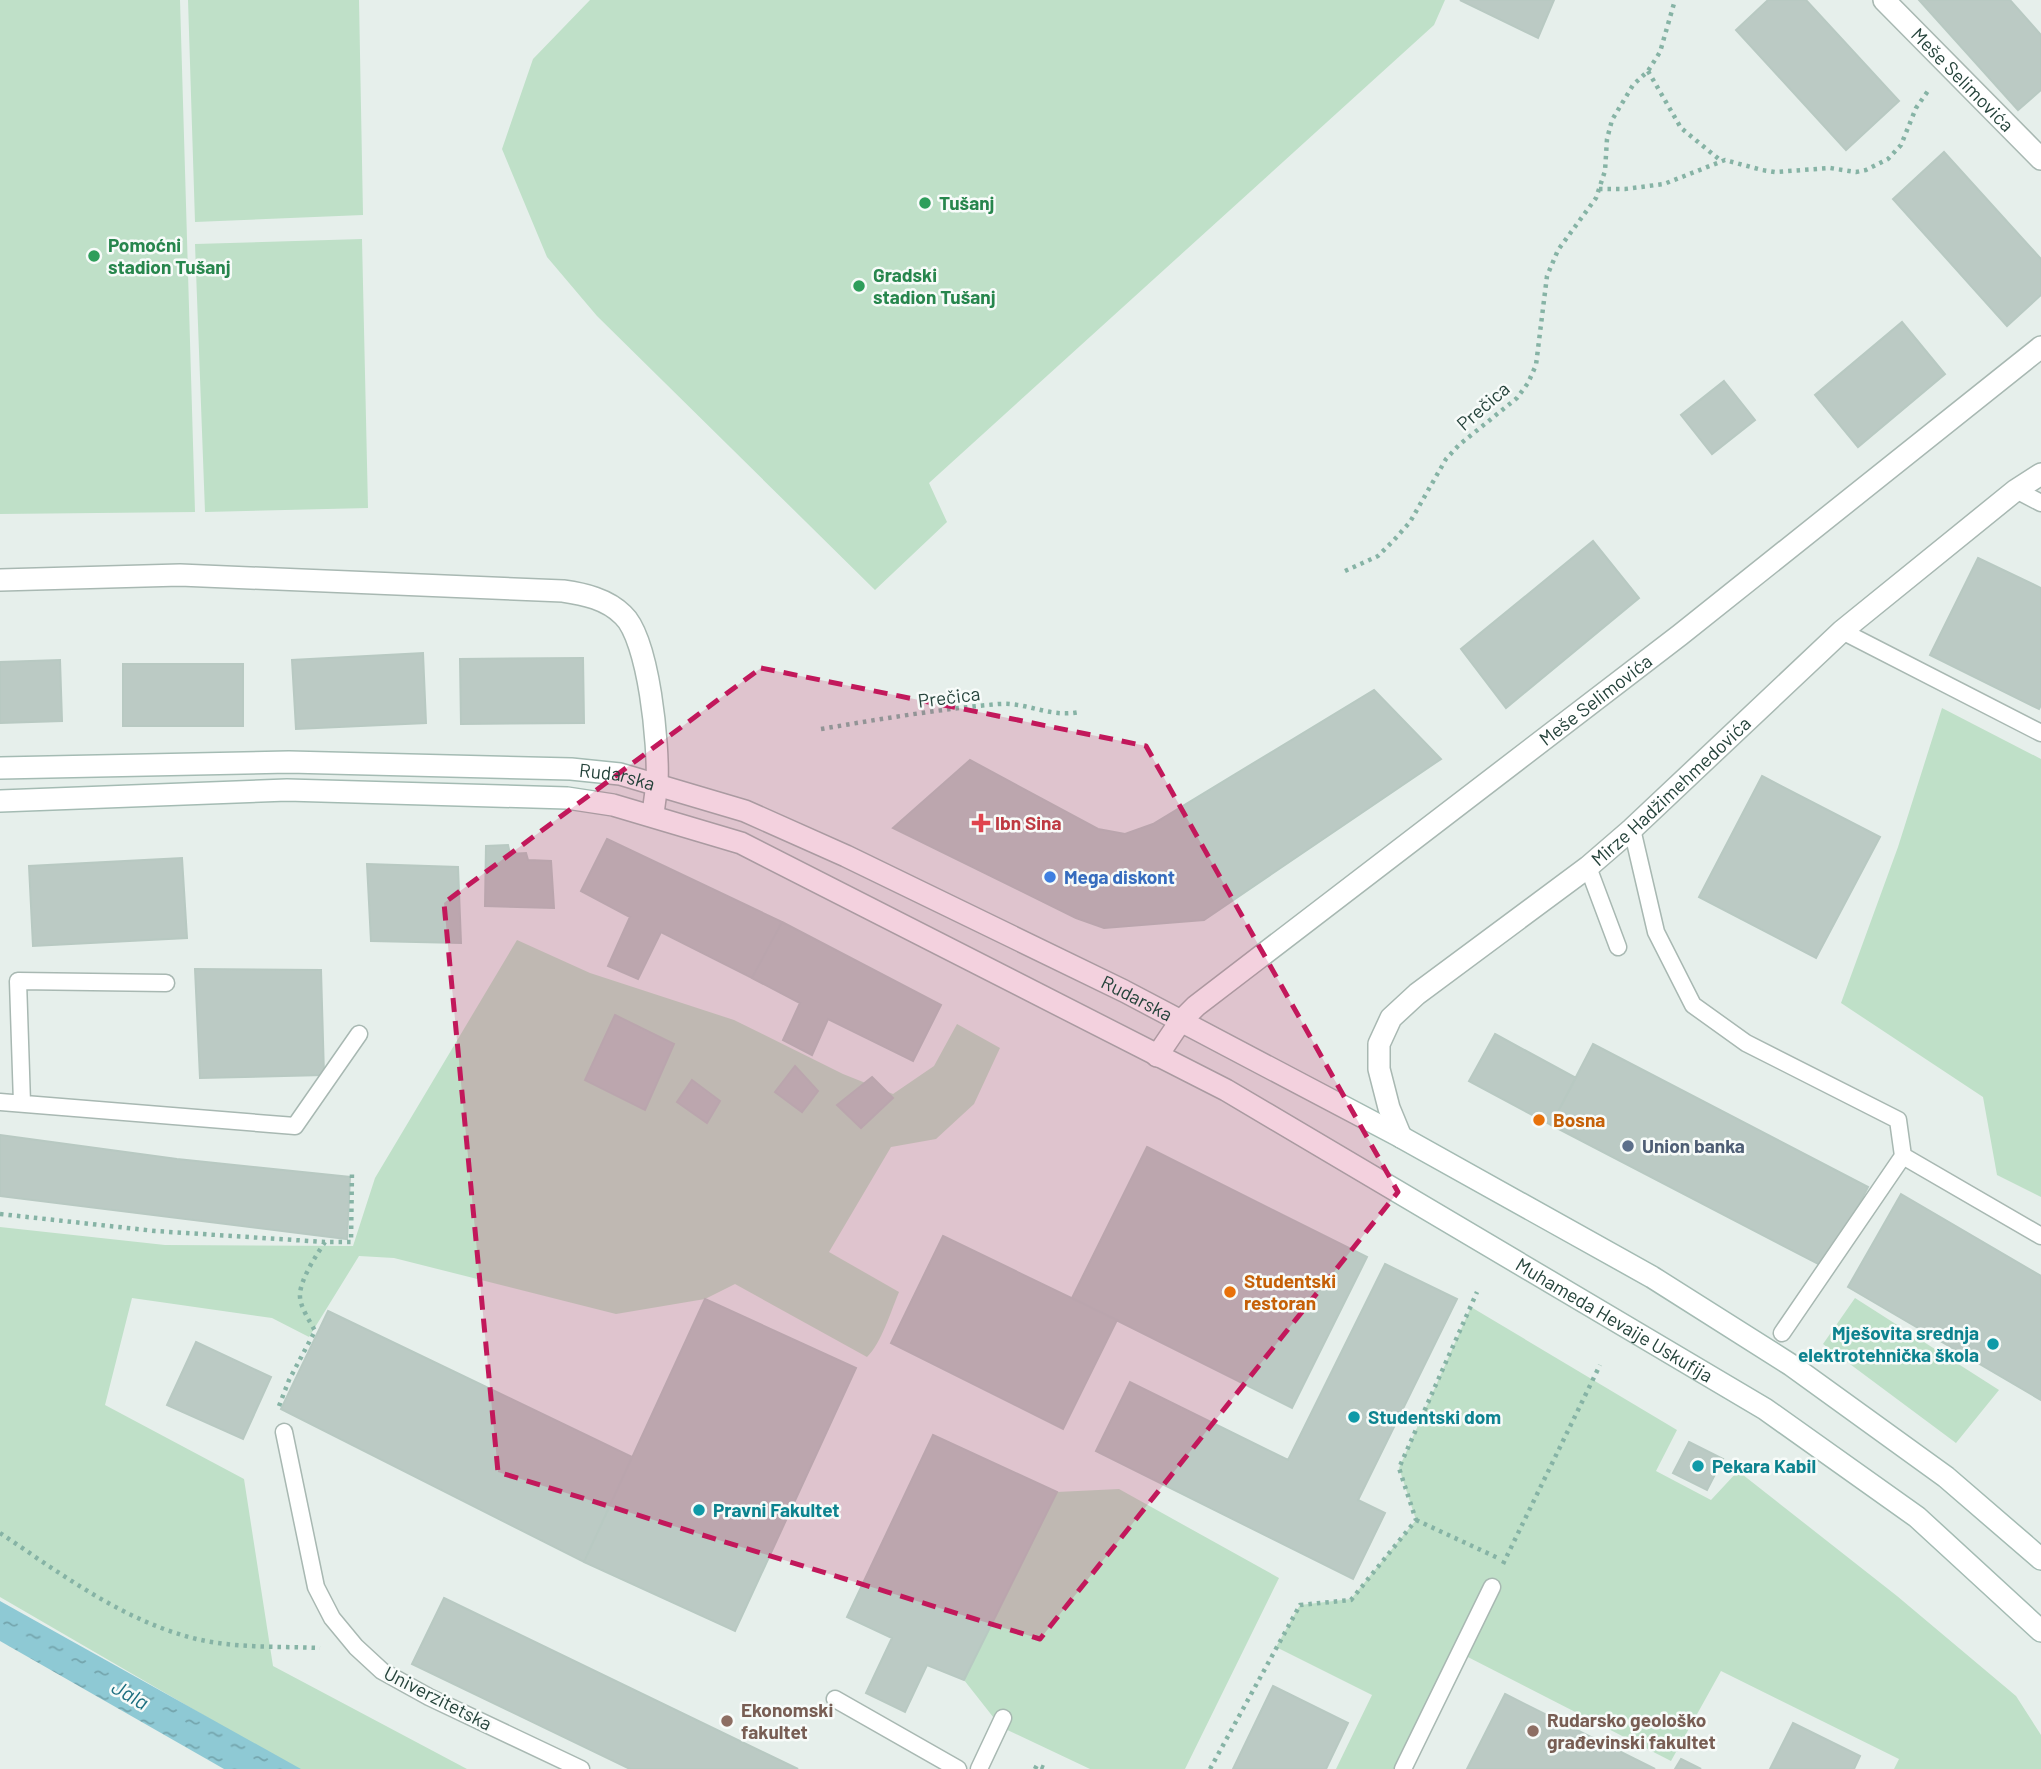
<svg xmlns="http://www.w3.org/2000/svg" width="2041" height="1769" font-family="Barlow,sans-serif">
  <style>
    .grass { fill: #bfe0c8 }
    .water { fill: url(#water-ripples) }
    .building { fill: #bbcac4; stroke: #b8c9c2; stroke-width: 2 }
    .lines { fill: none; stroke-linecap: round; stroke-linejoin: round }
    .service-casing { stroke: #a8b8b2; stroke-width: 19 }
    .minor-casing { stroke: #a8b8b2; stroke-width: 24 }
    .tertiary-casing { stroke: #a8b8b2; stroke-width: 24 }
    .secondary-casing { stroke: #a4bbb3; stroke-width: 24 }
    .path { stroke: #86b3a5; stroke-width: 4.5; stroke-dasharray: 3.5 5; stroke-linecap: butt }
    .service { stroke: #fff; stroke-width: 16 }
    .minor { stroke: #fff; stroke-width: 21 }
    .tertiary { stroke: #fff; stroke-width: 21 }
    .secondary { stroke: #fff; stroke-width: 21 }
    .marked { fill: #c2185b; fill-opacity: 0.2; stroke: #c2185b; stroke-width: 5; stroke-dasharray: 14 9; stroke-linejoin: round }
    .leisure-dot { fill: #2e9e5b; stroke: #f7fbf9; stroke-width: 2.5 }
    .health-dot { fill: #e0444e; stroke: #f7fbf9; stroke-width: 2.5 }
    .shop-dot { fill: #3f7fe0; stroke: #f7fbf9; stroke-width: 2.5 }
    .food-dot { fill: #e8710a; stroke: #f7fbf9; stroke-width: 2.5 }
    .service-dot { fill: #5c6f8a; stroke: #f7fbf9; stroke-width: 2.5 }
    .culture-dot { fill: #0f9aa8; stroke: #f7fbf9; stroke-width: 2.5 }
    .education-dot { fill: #8d6e63; stroke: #f7fbf9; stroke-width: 2.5 }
    .labels { text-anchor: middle; stroke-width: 5; stroke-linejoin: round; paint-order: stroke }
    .street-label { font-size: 19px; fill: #24423a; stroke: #f7fbf9 }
    .leisure-label { font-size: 19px; font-weight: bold; fill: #27864d; stroke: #f7fbf9; text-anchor: start }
    .health-label { font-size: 19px; font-weight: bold; fill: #be3a42; stroke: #f7fbf9; text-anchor: start }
    .shop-label { font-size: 19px; font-weight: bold; fill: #366cbe; stroke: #f7fbf9; text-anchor: start }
    .food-label { font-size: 19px; font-weight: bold; fill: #c56008; stroke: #f7fbf9; text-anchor: start }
    .service-label { font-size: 19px; font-weight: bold; fill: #4e5e75; stroke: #f7fbf9; text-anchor: start }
    .culture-label { font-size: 19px; font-weight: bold; fill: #0d838f; stroke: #f7fbf9; text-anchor: start }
    .education-label { font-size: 19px; font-weight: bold; fill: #785e54; stroke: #f7fbf9; text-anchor: start }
    .water-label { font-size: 21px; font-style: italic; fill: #1c6f80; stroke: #f7fbf9 }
  </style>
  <defs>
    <pattern id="water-ripples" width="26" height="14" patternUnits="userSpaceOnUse" patternTransform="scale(1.75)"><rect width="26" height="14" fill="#8ec9d4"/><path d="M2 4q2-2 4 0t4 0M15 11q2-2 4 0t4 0" fill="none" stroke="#74a5ad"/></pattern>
  </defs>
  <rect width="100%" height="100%" fill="#e6efeb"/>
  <path class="grass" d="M0,0H180L195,512L0,514Z
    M188,0H359L363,215L195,222Z
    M590,0H1445L1434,25L929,483L947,522L875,590L597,316L547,257L502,149L533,59Z
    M362,239L368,508L205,512L195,244Z
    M1942,708L2041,759V1197L1997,1175L1983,1097L1841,1003L1898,847Z
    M517,940L590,973L734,1020L843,1074L893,1094L934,1066L957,1024L1000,1048L974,1104L936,1139L891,1147L829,1252L899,1292C891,1311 881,1344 867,1357L735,1284L705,1299L616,1314L394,1258L359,1256L309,1337L272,1318L132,1298L105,1405L244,1479L273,1666L467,1769H296L0,1597V1227L165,1245L353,1246L375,1178Z
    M1855,1298L1999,1390L1956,1443L1823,1344Z
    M1471,1307L1677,1430L1656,1471L1711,1500L1738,1471L1897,1596L2016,1696L2041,1735V1769H1894L1899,1759L1721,1671L1671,1761L1460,1653L1403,1769H1336L1372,1695L1276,1647L1300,1605L1351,1599L1416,1520L1399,1468Z
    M1119,1489L1279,1578L1185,1769H1090L1001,1727L964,1680L1057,1492Z"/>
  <path class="water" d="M0,1601L301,1769H224L0,1641Z"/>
  <path class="building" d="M1460,0H1554L1538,38Z
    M1768,0H1806L1899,101L1846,150L1736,30Z
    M1919,0H2010L2041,35V90L2018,110Z
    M1944,152L2041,259V295L2007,326L1893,199Z
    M1902,322L1945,374L1858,447L1815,395Z
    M1724,381L1755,420L1712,454L1681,415Z
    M1593,541L1639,598L1506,708L1461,649Z
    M1978,558L2041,588V705L2039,709L1930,655Z
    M423,653L426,723L296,729L292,660Z
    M583,658L584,723L461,724L460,659Z
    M60,660L62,721L0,723V662Z
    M123,664H243V726H123Z
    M1374,690L1441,759L1204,920L1104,928L1076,918L893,828L970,760L1098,829L1125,834L1153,824Z
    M1762,776L1880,837L1816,958L1699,897Z
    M607,839L782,922L752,978L661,932L638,979L608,966L630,917L581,891Z
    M508,845L510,854L526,853L528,860L551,861L554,908L485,906L486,846Z
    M182,858L187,938L33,946L29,866Z
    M367,864L458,867L461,943L371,941Z
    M782,922L941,1005L913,1061L828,1019L812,1055L783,1040L800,1003L752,978Z
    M195,969L321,970L324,1075L200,1078Z
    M615,1015L674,1044L645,1110L585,1080Z
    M1495,1034L1576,1078L1551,1125L1469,1081Z
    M1593,1044L1868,1187L1826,1268L1551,1125Z
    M795,1066L818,1091L802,1112L775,1092Z
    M872,1077L893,1098L861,1128L837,1105Z
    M692,1080L720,1101L707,1123L677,1102Z
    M0,1135L177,1159L350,1177L347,1239L0,1196Z
    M1147,1147L1367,1257L1292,1408L1072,1298Z
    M1901,1194L2041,1276V1400L1848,1287Z
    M943,1236L1117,1320L1063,1429L891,1343Z
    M1385,1264L1457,1299L1358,1500L1385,1513L1353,1579L1096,1451L1130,1382L1288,1460Z
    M705,1299L856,1368L735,1631L584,1562Z
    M328,1311L632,1457L584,1562L281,1409Z
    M196,1342L271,1377L243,1439L167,1405Z
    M933,1435L1057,1492L964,1680L927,1665L905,1712L866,1693L892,1638L847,1617Z
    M1689,1442L1723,1459L1707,1490L1673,1473Z
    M444,1598L798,1769H630L412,1664Z
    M1273,1686L1348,1723L1326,1769H1233Z
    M1505,1694L1655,1769H1467Z
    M1793,1723L1860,1756L1854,1769H1770Z
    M1681,1759L1701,1769H1675Z"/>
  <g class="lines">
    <defs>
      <path id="service" d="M2016,490L2041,503
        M1842,631L2041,733
        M1632,829L1656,932L1693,1005L1746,1043L1898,1120L1903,1156L1782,1333
        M1588,867L1618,947
        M0,1102L295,1126L359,1034
        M22,1103L18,981L166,983
        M1903,1156L2041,1236
        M284,1432L316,1587L332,1618L356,1647L382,1671L429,1697L581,1769
        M835,1699L958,1769
        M979,1769L1003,1718
        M1403,1769L1492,1587"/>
      <g id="minor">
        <path id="s1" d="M1884,0L2041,159"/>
        <path d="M0,580L180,575L563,591C584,594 607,599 623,615C649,639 659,746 657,783C656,793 654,804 653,815"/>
        <path id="s2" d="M1401,1137L1389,1108L1379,1069V1044L1391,1018L1417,994L1588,867L1632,829L1842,631L2016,490L2041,474"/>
      </g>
      <g id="tertiary">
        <path id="s3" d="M1157,1056L1180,1022L1196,1006L1680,635L2041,347"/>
      </g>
      <g id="secondary">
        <path id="s4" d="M0,768L289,762L571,769L620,774L745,811L846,856L1124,991L1401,1137L1652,1277L1791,1365L1946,1477L2041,1559"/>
        <path id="s5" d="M0,801L287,790L567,798L613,805L741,843L1226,1090L1765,1409L1917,1517L2041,1631"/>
      </g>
    </defs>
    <use href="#service" class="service-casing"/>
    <use href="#minor" class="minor-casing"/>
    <use href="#tertiary" class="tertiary-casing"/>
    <use href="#secondary" class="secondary-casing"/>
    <path class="path" d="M1648,71L1681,128L1720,160
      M1599,189H1625L1664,184L1725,160L1762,170L1775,172L1830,168L1856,172L1866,170L1888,159L1901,145L1916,108L1930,88
      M1345,571L1378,556L1394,540L1410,522L1446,459L1459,445L1517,398L1528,383L1536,365L1547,276L1558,250L1596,198L1605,171L1607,139L1612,120L1633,85L1648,71L1660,52L1675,0
      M821,729C880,719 940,709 999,704C1028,702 1049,718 1079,712
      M0,1214L155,1231L325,1242
      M279,1406L289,1380L315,1331C310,1321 299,1306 300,1294C301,1278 317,1254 325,1242H351L352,1171
      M1416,1520L1498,1558
      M0,1533C57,1571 115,1615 182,1635C226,1649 275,1646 320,1648
      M1503,1564L1600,1365
      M1035,1769L1037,1765L1047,1769
      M1210,1769L1300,1605L1351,1600L1416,1520L1399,1468L1477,1292"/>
    <use href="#service" class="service"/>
    <use href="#minor" class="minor"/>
    <use href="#tertiary" class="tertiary"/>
    <use href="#secondary" class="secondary"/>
  </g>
  <path class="marked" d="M761,668L1146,746L1398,1192L1040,1639L498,1472L444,903Z"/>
  <g class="leisure-dot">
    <circle cx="925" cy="203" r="7"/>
    <circle cx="94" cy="256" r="7"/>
    <circle cx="859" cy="286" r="7"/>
  </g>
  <path class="health-dot" d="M977.5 812.5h7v7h7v7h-7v7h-7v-7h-7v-7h7z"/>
  <circle class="shop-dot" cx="1050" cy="877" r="7"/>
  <g class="food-dot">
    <circle cx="1539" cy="1120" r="7"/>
    <circle cx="1230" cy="1292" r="7"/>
  </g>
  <circle class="service-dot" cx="1628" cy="1146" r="7"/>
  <g class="culture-dot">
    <circle cx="1993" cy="1344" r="7"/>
    <circle cx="1354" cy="1417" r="7"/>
    <circle cx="1698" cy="1466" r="7"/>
    <circle cx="699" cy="1510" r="7"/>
  </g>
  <g class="education-dot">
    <circle cx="727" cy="1721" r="7"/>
    <circle cx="1533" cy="1731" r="7"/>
  </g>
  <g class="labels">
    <g class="street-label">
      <text dy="7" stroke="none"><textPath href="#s1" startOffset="112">Meše Selimovića</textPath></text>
      <text transform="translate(1483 406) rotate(-41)" y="7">Prečica</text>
      <text transform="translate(949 697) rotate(-7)" y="7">Prečica</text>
      <text dy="7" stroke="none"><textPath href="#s3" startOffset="567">Meše Selimovića</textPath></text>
      <text dy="7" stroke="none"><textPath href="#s4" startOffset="618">Rudarska</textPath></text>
      <text dy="7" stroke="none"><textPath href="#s2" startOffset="486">Mirze Hadžimehmedovića</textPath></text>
      <text dy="7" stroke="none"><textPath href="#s4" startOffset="1185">Rudarska</textPath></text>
      <text dy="7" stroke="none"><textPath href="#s5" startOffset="1743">Muhameda Hevaije Uskufija</textPath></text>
      <text transform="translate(438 1698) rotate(27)" y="7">Univerzitetska</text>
    </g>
    <g class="leisure-label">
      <text x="939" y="210">Tušanj</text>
      <text x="108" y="252">Pomoćni<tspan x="108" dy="22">stadion Tušanj</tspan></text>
      <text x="873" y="282">Gradski<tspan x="873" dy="22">stadion Tušanj</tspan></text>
    </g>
    <g class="health-label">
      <text x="995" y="830">Ibn Sina</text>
    </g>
    <g class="shop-label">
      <text x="1064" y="884">Mega diskont</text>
    </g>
    <g class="food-label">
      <text x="1553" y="1127">Bosna</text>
      <text x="1244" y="1288">Studentski<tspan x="1244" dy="22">restoran</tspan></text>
    </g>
    <g class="service-label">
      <text x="1642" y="1153">Union banka</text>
    </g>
    <g class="culture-label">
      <text x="1979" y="1340" text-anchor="end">Mješovita srednja<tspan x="1979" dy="22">elektrotehnička škola</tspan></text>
      <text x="1368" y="1424">Studentski dom</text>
      <text x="1712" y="1473">Pekara Kabil</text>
      <text x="713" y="1517">Pravni Fakultet</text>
    </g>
    <g class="education-label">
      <text x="741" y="1717">Ekonomski<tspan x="741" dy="22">fakultet</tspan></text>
      <text x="1547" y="1727">Rudarsko geološko<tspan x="1547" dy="22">građevinski fakultet</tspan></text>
    </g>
    <g class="water-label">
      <text transform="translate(130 1695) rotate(30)" y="7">Jala</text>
    </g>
  </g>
</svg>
